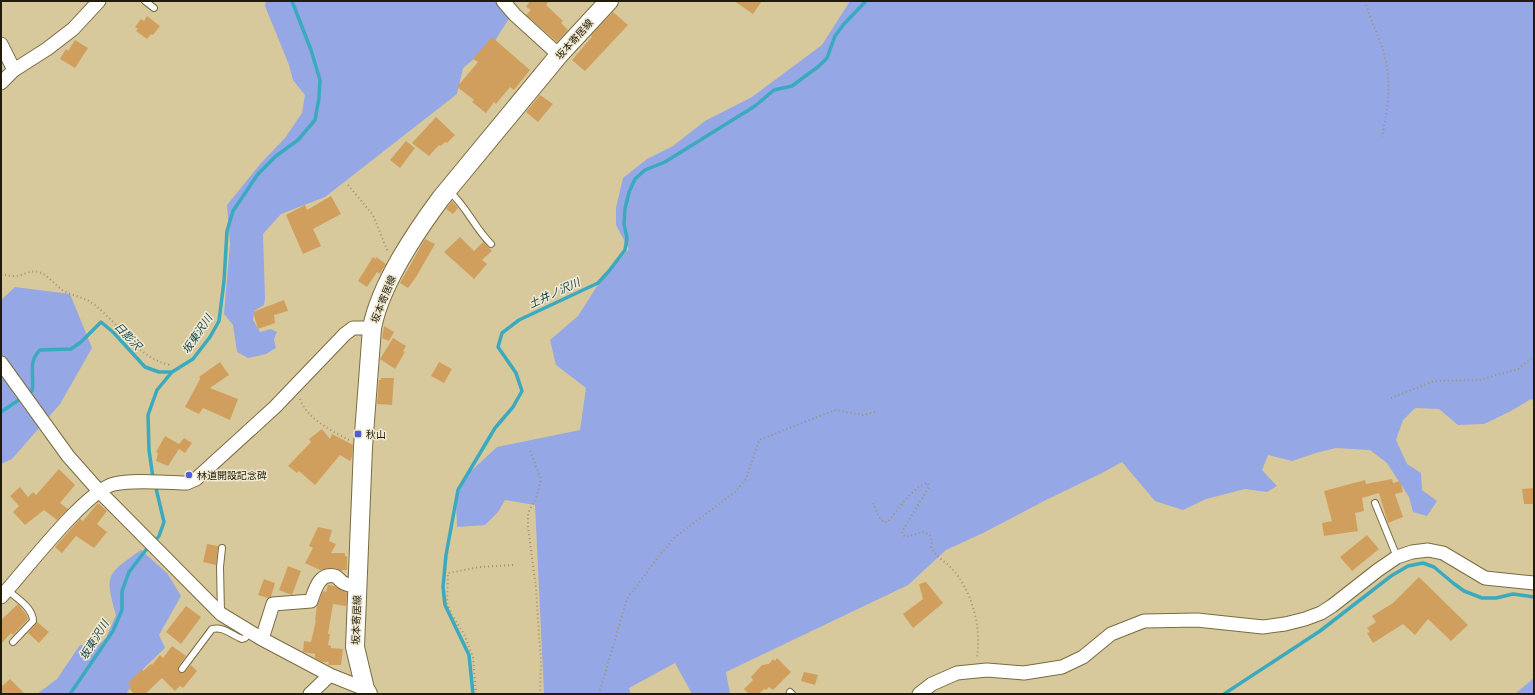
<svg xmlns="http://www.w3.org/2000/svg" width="1535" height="695" font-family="Lora,'Noto Sans JP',serif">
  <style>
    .green { fill: #96a7e5 }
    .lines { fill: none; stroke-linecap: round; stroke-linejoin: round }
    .stream { stroke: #3baabf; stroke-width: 3.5 }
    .building { fill: #d19f5d }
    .service-casing { stroke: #796c42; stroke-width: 8 }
    .minor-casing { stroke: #796c42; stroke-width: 15 }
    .secondary-casing { stroke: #796c42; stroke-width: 20 }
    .path { stroke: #9d926e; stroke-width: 2; stroke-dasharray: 1 3; stroke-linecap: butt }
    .service { stroke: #fff; stroke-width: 6 }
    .minor { stroke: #fff; stroke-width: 13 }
    .secondary { stroke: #fff; stroke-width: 18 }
    .poi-dot { fill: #4e5fd5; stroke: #f1ead3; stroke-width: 1.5 }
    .labels { text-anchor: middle; stroke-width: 3; stroke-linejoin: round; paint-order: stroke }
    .street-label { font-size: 10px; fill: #211b0a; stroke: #f1ead3 }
    .poi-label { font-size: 10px; fill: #211b0a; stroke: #f1ead3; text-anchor: start }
    .water-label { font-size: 11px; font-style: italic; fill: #164650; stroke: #f1ead3 }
  </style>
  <rect width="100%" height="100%" fill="#d7c99c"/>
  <path class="green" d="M266,1H500L510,17L494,42L463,68L457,94L325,197L281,214L263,234L265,298L264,305L254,311L253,320L260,332L271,329L277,332L274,339L276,348L266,354L248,358L237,352L233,325L224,314L230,244L227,205L261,163L285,138L302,113L305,95L293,80L289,65L265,6Z
    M850,1H1534V401L1531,399L1511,411L1484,424L1458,425L1439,409L1415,408L1403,420L1396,440L1407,464L1421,473L1422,490L1437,501L1427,516L1413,512L1409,497L1387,463L1370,450L1336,448L1316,453L1292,461L1268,455L1262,470L1277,486L1267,492L1245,489L1206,499L1183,510L1155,501L1122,462L1102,473L1046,500L983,533L946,550L908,585L726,672L730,694H692L675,663L629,688L631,694H544L535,505L505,500L498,512L485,525L457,527L456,498L470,472L497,447L580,430L586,388L556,365L550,340L578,316L599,283L629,249L616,225V208L623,178L647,159L673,146L705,121L752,97L822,45Z
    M15,287L70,294L92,348L60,404L12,459L1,464V300Z
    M141,550L167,573L181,596L159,635L165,648L145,667L126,694H37L57,679L80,645L95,648L106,638L116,615C104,574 107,574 141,550Z
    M1533,679L1534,694H1515Z"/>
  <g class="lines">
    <path class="stream" d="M1,412L32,391C35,375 27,363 40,350L71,349L81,342L101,322L113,332L145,367L159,372H172
      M153,478L149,450L148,415L157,390L172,372L193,359L210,337L219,321L224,281L227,231L233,211L258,174L276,156L298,140L315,120L319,98L320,80L311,50L292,1
      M154,542L159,536L164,522L155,484
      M70,694L113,631L122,610V591L129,572L149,546
      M473,694L469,655L445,605L443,587L446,555L458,490L495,428L513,407L522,391L516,373L498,347L502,333L519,320L598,283L609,271L625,250L627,238L624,224L625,209L629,192L635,179L645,170L665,162L755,106L774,90L792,86L819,66L827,58L835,36L844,24L866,1
      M1224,694L1320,631L1391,576L1408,566L1423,563L1434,567L1453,583L1464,591L1482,598H1496L1513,594L1534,597"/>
  </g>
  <path class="building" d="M530,1H549L546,5L563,21L561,23L568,30L557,42L526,15L531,10L526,7Z
    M734,1H762L753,14Z
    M613,12L628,25L585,71L572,60L591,38L592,34Z
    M147,16L160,26L153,35L151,34L147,39L136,31L138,29L135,27L141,19L144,21Z
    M492,37L530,70L514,90L510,87L496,104L494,102L486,113L472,102L474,100L457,87L478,62L473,59Z
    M75,40L88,48L75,68L60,59L66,49L68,51Z
    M540,95L553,104L538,122L526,112Z
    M436,117L455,135L447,143L445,142L441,146L439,145L429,156L412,143Z
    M406,141L415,148L400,168L390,160Z
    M331,196L341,214L313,229L321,246L303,254L286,215L305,205L307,210Z
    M452,201L458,208L453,214L446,209Z
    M460,237L474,251L483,242L492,251L482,260L487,264L474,279L444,252Z
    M425,239L435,244L416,277L408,288L400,283Z
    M373,257L376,259V257L386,264L380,274L377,272L367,287L358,281Z
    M284,300L288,311L274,315L275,323L258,329L253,312Z
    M384,326L394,332L389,341L382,338Z
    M393,338L406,346L403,351L405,352L395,369L380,359Z
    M220,362L229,375L210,388L238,399L230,420L203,408L199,414L185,407L200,379L199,377Z
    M439,362L452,369L444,383L431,376Z
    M381,378H394L392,405L377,404L379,380H381Z
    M322,429L330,439L332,434L353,445L352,457L350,461L340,455L315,485L299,471L297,473L288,466L311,442L309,439Z
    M165,436L179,444L184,438L192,443L185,453L179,449L168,466L156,461L158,453L156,452Z
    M59,469L75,485L60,503L68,509L57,520L44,510L25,525L13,512L19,506L10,496L20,487L28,497L33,492L36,495Z
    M1392,479L1393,483L1400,481L1403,492L1395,494L1403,517L1388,523L1379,493L1362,498L1364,511L1355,513L1358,531L1324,536L1322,523L1332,521L1324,491L1365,480L1366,484Z
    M1534,488V504H1524L1522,489Z
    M98,503L107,511L97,524L107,532L94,548L76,536L62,553L55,547L80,519L83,521Z
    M318,527L332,530L329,541L336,544L331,553H345V556H347V570H343L342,571L336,568H330L320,570L305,563L313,548L309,546Z
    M1367,535L1379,549L1352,571L1340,557Z
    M207,544L218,546L216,565L203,562Z
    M288,566L301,571L292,595L279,590Z
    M1419,577L1468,625L1451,641L1428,619L1415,635L1403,624L1373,643L1367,633L1370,632L1367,628L1376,622L1372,616L1393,603Z
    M264,579L275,583L271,597L268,598L258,595Z
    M926,582L943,603L913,628L903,614L923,599L919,584Z
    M328,585L335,586L347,593L346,606L333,604L328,634H330L328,645L331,646V648L343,649L341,665H328L329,662H322L315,658V654L303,652L304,641L311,642L316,620H315L317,606L323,591L326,592Z
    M18,604L26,614L28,619L13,635L11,633L1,644V620Z
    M186,606L201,617L181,644L166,632Z
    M37,622L49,632L39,643L28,633Z
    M172,646L186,656L178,667L179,672L184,673L191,665L197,671L183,688L180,686L175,691L162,678L145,694H134L129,688L131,686L128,683L142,669L143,671L151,664L152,665L160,655L163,658Z
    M777,658L791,672L773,690L769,687L766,690L764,689L759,694H749L744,689L753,680L751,677L762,665L769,664L773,659L775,661Z
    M804,672L818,675L815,685L801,681Z
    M10,679L25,694H1V687Z"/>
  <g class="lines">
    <defs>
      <path id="service" d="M145,1L154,8
        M449,191C467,207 474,227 491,244
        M1375,503L1397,557
        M7,590C17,598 33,608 33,621L13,642
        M221,613L220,567L222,548
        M182,669L212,629C223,626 232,635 242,639L245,638L250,632
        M790,692L792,694"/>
      <path id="minor" d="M503,1L515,15L559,55
        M1,44L14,70
        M1,83L14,70L47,49L73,29L99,1
        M1,363L68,456L99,491L221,614L262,639L330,675L365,689
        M1,597C24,572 85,491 114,484C136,479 164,483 187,483L196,479L275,407L345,334L353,328H372
        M262,639L273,604L311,601C315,590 319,572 335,576C337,577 340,580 342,582C347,585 352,586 357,587
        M310,694L330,675
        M919,694L932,684L957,673L987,670L1024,673L1062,667L1083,657L1111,634L1144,621L1197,620L1263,627L1285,624L1305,619L1321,613L1332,606L1378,570L1397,557L1412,552L1428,550L1443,553L1485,578L1534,583"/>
      <path id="secondary" d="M368,694L365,689L355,647L363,447L372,328C380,286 415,233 441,198L559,55L609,1"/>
    </defs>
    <use href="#service" class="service-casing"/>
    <use href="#minor" class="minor-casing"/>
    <use href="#secondary" class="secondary-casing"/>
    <path class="path" d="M1365,1C1370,19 1379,36 1384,54C1392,83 1388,108 1382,137
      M348,185L373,215L388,252
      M1,275C6,274 8,276 13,276C24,277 31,266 45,275C52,280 57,287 64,291C73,296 84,297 92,303C120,323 135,357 170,365
      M1391,398L1434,381L1479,380L1518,369L1534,357
      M300,399C307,419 332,431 349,440
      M530,451L541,479L537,496L528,513V527L536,588L539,636L541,659L540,694
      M873,503L880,519L884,522H888C897,511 914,485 928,483L929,487L904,528L902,534L906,537L922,532L929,534L932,541L931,548C937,558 948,563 955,572C974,597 981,628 977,658
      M476,694L473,657L464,634L452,615L447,603L448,573L480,567L515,565
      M599,694L627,599L659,556L675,537L735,492L746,479L759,440L835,410L863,415L878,411"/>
    <use href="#service" class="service"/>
    <use href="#minor" class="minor"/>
    <use href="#secondary" class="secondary"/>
  </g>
  <g class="poi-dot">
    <rect x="354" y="430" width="8" height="8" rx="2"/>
    <circle cx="189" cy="475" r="4"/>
  </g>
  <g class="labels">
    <g class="street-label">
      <text transform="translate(574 39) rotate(-48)" y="4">坂本寄居線</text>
      <text transform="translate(383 299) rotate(-68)" y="4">坂本寄居線</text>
      <text transform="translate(356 620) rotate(-88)" y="4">坂本寄居線</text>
    </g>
    <g class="poi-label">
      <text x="366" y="438">秋山</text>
      <text x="197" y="479">林道開設記念碑</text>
    </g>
    <g class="water-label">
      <text transform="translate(554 293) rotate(-25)" y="4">土井ノ沢川</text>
      <text transform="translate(197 334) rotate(-56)" y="4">坂東沢川</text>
      <text transform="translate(128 336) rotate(46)" y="4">日影沢</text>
      <text transform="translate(94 640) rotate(-58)" y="4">坂東沢川</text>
    </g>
  </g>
  <rect width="1535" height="695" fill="none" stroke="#211b0a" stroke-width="4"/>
</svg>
